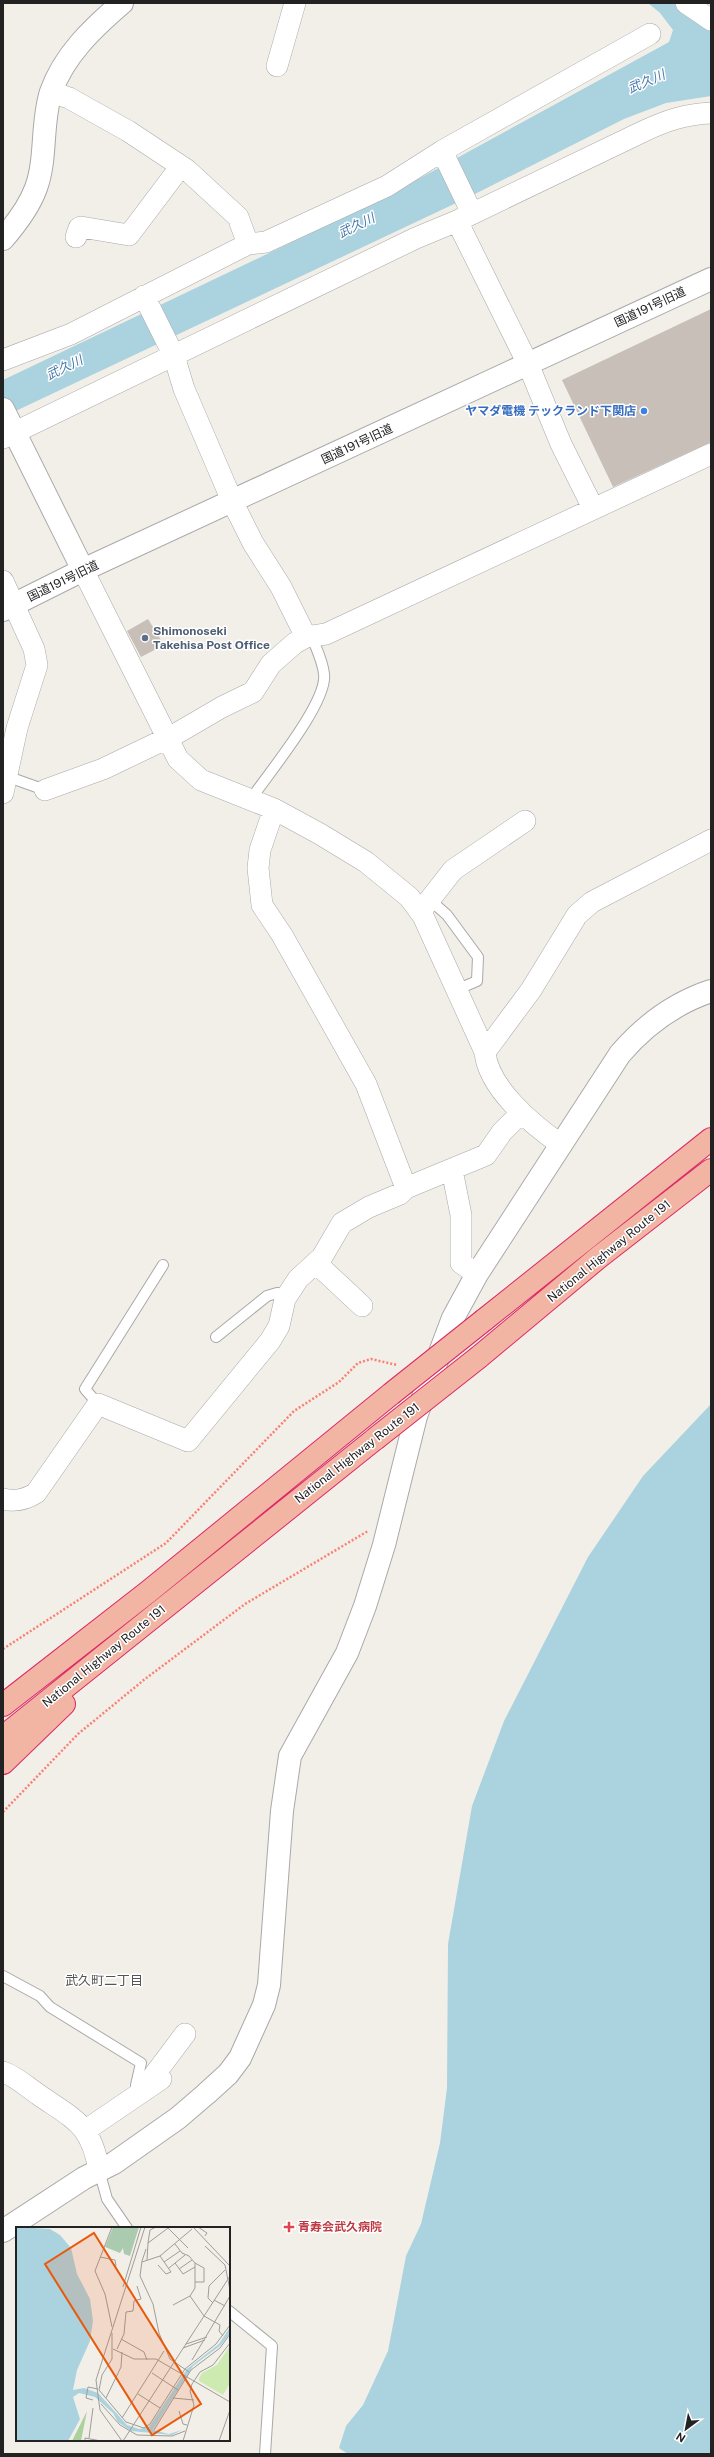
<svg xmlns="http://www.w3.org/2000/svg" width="714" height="2457" font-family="'Public Sans','Noto Sans JP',sans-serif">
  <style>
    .water { fill: #aad3df }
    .building { fill: #c7bfb8 }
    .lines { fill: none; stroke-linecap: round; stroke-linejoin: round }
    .service-casing { stroke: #a9a9a9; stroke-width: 12 }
    .minor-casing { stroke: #a9a9a9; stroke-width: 22 }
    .tertiary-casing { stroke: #a9a9a9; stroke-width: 24 }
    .trunk-casing { stroke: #dc2a67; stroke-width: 24 }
    .path { stroke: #fa8072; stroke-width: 2.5; stroke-dasharray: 2 2; stroke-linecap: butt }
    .service { stroke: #fff; stroke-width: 10 }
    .minor { stroke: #fff; stroke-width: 21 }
    .tertiary { stroke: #fff; stroke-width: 22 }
    .trunk { stroke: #f2b4a3; stroke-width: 22 }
    .trunk-bridge-casing { stroke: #dc2a67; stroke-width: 24; stroke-linecap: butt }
    .trunk-bridge { stroke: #f2b4a3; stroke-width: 22 }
    .shop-dot { fill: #3f7fe0; stroke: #fff; stroke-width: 1.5 }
    .service-dot { fill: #5c6f8a; stroke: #fff; stroke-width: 1.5 }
    .health-dot { fill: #e0444e; stroke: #fff; stroke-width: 1.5 }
    .labels { text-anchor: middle; stroke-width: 3; stroke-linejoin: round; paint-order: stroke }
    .street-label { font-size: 12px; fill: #222; stroke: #fff }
    .shop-label { font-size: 12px; font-weight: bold; fill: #366cbe; stroke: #fff; text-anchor: end }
    .service-label { font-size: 12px; font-weight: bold; fill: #4e5e75; stroke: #fff; text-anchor: start }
    .health-label { font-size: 12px; font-weight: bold; fill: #be3a42; stroke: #fff; text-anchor: start }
    .water-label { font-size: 13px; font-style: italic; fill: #4a7aab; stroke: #fff }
    .neighbourhood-label { font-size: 13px; fill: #555; stroke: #fff }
    .inset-road { fill: none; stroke: #9f9d99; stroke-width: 1 }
    .view { fill: #e8590c; fill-opacity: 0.15; stroke: #e8590c; stroke-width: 2 }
    .inset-edge { fill: none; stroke: #222; stroke-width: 2 }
  </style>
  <rect width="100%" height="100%" fill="#f2efe9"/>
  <path class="water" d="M648,3H674L692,18L711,27V96L666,103L624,119L471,196L3,417V380L378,201L669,42L673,30L660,13Z
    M711,1404V2454H348L339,2448L346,2426L363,2405L388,2351L406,2256L421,2224L440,2143L447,2088L448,1944L472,1806L504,1721L588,1557L643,1476Z"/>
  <path class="building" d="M711,309V442L613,487L562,380Z
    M148,619L164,645L141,657L127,631Z"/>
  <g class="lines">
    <defs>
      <path id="service" d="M6,776L45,790
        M251,799C268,774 328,702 324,674C323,662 316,648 312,637
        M429,899L447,915L478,957L477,981L456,990
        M216,1337L267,1296L277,1293L287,1295
        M98,1404L85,1389L163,1265
        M3,1976L40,1996L50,2007L141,2063L136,2085L138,2092
        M99,2170L107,2199L127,2228
        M229,2311L272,2346L265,2454"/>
      <path id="minor" d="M686,3L711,20
        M277,66L295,3
        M51,92L69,98L128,131L187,170L238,217L248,244
        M442,151L469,207
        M457,221L528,364L561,444L593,508
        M76,237L79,228L81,227L129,235L181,166
        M144,296L174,356L184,389L233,503L253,543L281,587L306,637
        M3,360L71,334L248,244L266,242L387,186L442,151L650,34
        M3,438L416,238L457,221L642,132C665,121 685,114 711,113
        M83,570L178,759L201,780L274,809L320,834L366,862L409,897L423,916L485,1052C488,1088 533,1125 560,1144
        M3,581L34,649L37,665L17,728L3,793
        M45,790L103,769L174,735L222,707L253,692L271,664L295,643L306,637L326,634L711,454
        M274,809L260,850L258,868L262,905L282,935L366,1084L406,1188
        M420,912L453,870L525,821
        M485,1052L531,990L577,915L592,902L711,840
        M452,1170L461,1215V1263L477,1274
        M316,1263L362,1306
        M3,1499C15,1502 25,1500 36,1493L98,1404L188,1441L270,1341L279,1326L285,1299L298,1279L322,1257L342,1223L369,1207L400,1194L406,1188L486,1155L502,1132L520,1114
        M3,2072C17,2077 27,2087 39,2095C75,2120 91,2124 99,2170
        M146,2086L185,2034
        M86,2130L161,2079"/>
      <path id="tertiary" d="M3,239C16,224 29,207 36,188C47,158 41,123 51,92C64,55 93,28 122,3
        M3,409L83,570
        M3,610L83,570L711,279
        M3,2231L84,2178L114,2163L178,2118L206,2094L228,2074L240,2058L264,2005L269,1985L282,1811L290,1756L347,1653L365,1606L384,1545L416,1416L453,1318L477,1274L620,1054C644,1026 675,1003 711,991"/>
      <path id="trunk" d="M484,1320L711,1139
        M479,1357L599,1257L711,1170
        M3,1705L148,1592L391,1394
        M3,1737L375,1439
        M3,1763L64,1704"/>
    </defs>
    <use href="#service" class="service-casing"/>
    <use href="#minor" class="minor-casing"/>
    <use href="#tertiary" class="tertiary-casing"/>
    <use href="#trunk" class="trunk-casing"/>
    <path class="path" d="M3,1649L166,1543L294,1411L339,1382L358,1363L371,1359L397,1365
      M3,1812L78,1734L145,1679L245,1604L368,1531"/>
    <use href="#service" class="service"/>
    <use href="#minor" class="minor"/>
    <use href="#tertiary" class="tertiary"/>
    <use href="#trunk" class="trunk"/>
    <defs>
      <path id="trunk-bridge" d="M391,1394L484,1320
        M375,1439L479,1357"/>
    </defs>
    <use href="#trunk-bridge" class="trunk-bridge-casing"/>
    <use href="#trunk-bridge" class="trunk-bridge"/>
  </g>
  <circle class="shop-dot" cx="644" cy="411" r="4"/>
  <circle class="service-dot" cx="145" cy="638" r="4"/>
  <path class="health-dot" d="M287 2221h4v4h4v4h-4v4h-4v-4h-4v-4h4z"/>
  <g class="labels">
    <g class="street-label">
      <text transform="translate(650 307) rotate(-25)" y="4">国道191号旧道</text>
      <text transform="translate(357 444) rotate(-25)" y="4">国道191号旧道</text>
      <text transform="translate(63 581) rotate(-26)" y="4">国道191号旧道</text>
      <text transform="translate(609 1251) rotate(-39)" y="4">National Highway Route 191</text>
      <text transform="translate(357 1453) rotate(-38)" y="4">National Highway Route 191</text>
      <text transform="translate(104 1656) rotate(-39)" y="4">National Highway Route 191</text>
    </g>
    <g class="shop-label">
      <text x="636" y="415">ヤマダ電機 テックランド下関店</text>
    </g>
    <g class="service-label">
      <text x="153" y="635">Shimonoseki<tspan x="153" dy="14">Takehisa Post Office</tspan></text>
    </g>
    <g class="health-label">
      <text x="298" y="2231">青寿会武久病院</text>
    </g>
    <g class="water-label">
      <text transform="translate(646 81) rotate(-23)" y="5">武久川</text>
      <text transform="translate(356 225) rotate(-26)" y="5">武久川</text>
      <text transform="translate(64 367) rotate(-26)" y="5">武久川</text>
    </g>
    <g class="neighbourhood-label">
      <text x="104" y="1985">武久町二丁目</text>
    </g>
  </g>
  <g transform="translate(16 2227)">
    <rect width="214" height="214" fill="#f2efe9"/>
    <path d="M214,119V156L207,168L183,154V151L186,146L201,138Z" fill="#cdebb0"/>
    <path d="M71,184L65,214H56Z" fill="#add19e"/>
    <path d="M97,0H123L114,29L108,27L107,21L104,26L89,20Z" fill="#aacbaf"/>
    <path d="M0,0L34,2L44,8L55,21L61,47L74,72L77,94L74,114L61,143L57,163L68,161L82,166L111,198L123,202L133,200L171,142L203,117L214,100V106L205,118L177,139L137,203L153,207L166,203L156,208L115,204L102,195L97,186L79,170L63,166L57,170L64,192L52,214H0Z" fill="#aad3df"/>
    <path class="inset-road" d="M151,0L172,21M177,0L214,39M182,0L191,6L189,9M132,16L134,3L140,0M189,19L209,38L214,63M130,22L126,34L124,49L137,77L143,106L154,132L173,145M84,30L99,33L100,39M131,33L132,16L152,1M126,35L144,29L176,2M148,35L164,24M159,36L167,47L179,40M142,38L150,47L155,45L144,29M153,41L169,28M163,42L176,33M179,55H188V41L179,36M107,60L125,0M174,69L188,89L204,98L203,104L207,109M198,73L209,79M197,76L192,71L193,59L209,43M157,78L174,69L179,61V36L173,29L166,26L159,17M96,100L89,67L79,44L96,0M96,106V132L86,148L83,163L110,195L128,201L134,197L169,142L200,117L214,98M105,112L128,125L131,133M170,117L191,110M167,121L189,113M97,122L118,132H140L214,175M101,122L108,107L110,85L117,84L118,74L125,72L121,59M176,133L214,69M136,146L162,163M122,167L144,181M90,171L105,140L106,125M157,171L178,173M77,173L70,171L72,160L82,162M85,177L104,198L121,208L156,209L169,204M163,184L167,197L171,198M106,191L148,124M138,203L175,143L204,121L214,107M73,211L77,181M69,214V211L85,214M106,214L84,183L80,153L129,0M107,214L214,49M167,214L178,178L174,164L176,157L184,145L197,138L214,116M203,214L214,183"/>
    <path class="view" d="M78,6L185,177L136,208L29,37Z"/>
    <rect width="214" height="214" class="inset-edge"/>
  </g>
  <rect width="714" height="2457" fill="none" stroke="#222222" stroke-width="8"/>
  <g transform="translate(686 2429) rotate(212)" stroke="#ffffff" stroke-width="3" paint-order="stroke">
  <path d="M0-3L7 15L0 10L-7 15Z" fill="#222222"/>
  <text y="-6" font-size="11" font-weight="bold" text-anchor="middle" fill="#222222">N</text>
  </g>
</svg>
